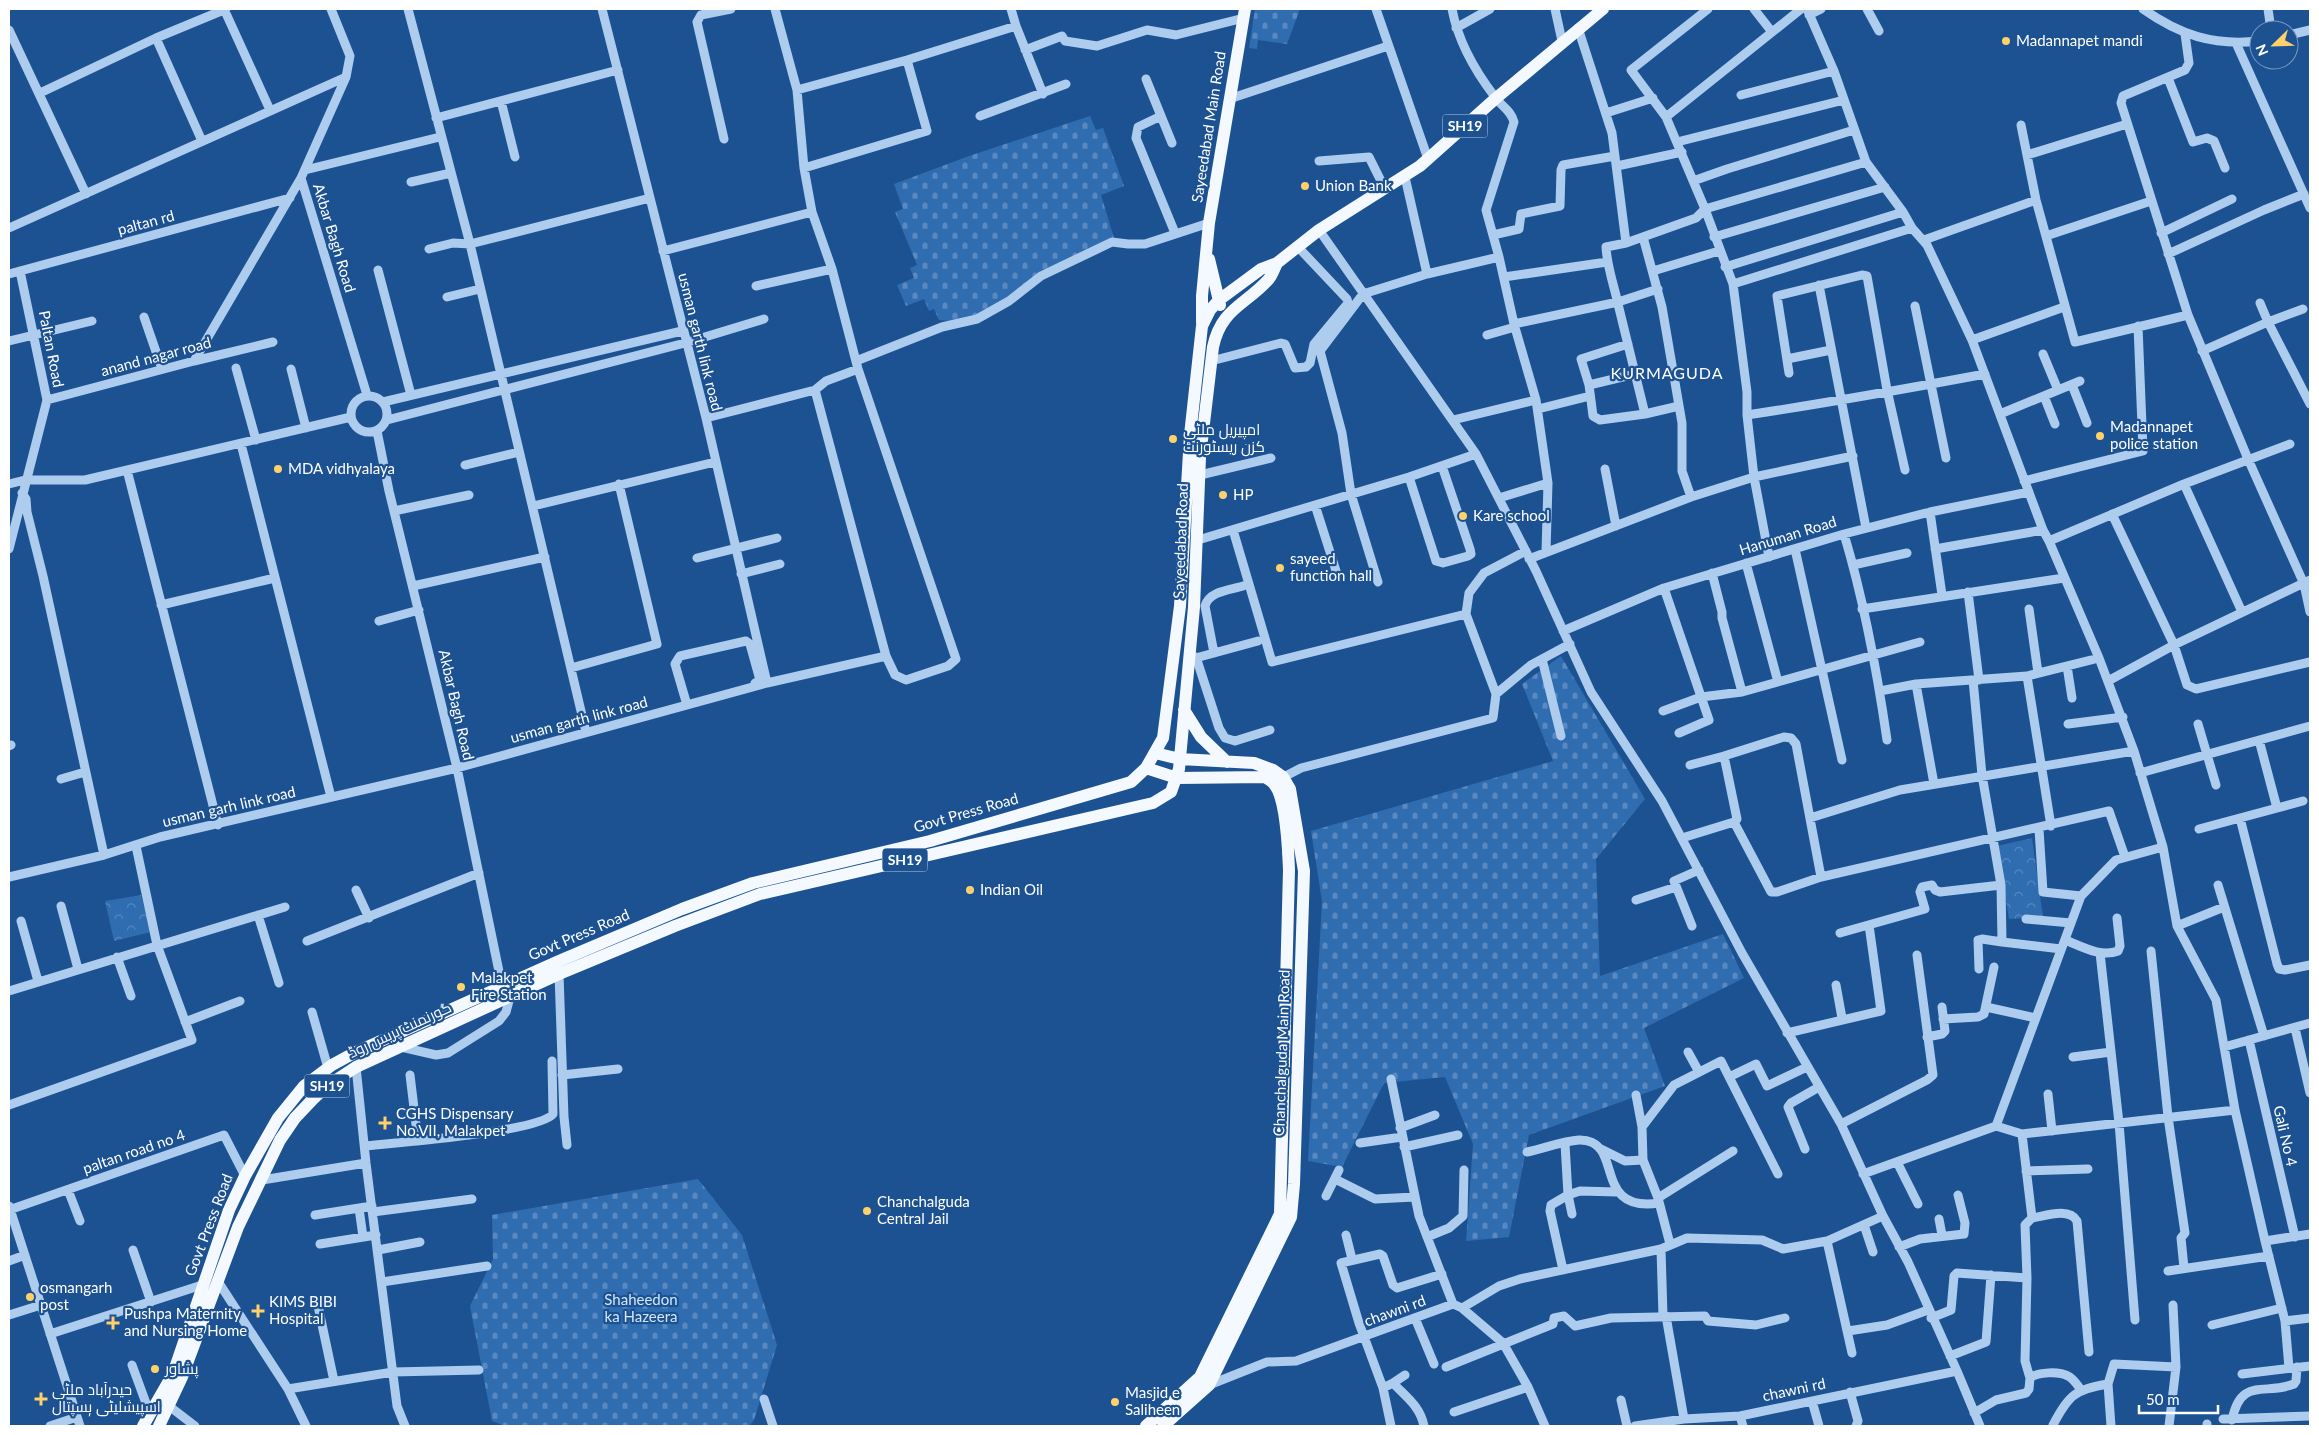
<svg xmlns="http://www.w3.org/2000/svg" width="2319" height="1435" font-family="Lato,Cairo,sans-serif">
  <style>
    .cemetery { fill: url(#cemetery-stones) }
    .park { fill: url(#park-crowns) }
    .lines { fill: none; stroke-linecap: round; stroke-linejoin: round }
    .minor { stroke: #adccee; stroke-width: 9 }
    .major { stroke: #f4f9ff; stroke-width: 12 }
    .poi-dot { fill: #fed16b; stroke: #1c5292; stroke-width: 2 }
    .labels { text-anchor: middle; stroke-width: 4.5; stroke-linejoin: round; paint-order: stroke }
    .shield { fill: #1c5292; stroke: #bbcbde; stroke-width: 1 }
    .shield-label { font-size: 14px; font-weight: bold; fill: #fff }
    .poi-label { font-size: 15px; fill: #fff; stroke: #1c5292; text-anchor: start }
    .street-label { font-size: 15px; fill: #fff; stroke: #1c5292 }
    .park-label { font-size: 15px; fill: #d3e6fa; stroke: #1c5292 }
    .neighbourhood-label { font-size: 16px; letter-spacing: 1px; fill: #fff; stroke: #1c5292 }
  </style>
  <defs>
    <pattern id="cemetery-stones" width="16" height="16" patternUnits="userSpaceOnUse" patternTransform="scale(1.25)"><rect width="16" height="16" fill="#2f6cb0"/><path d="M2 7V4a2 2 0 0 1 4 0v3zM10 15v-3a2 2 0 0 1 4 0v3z" fill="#5989c0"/></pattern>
    <pattern id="park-crowns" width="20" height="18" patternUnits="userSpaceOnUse" patternTransform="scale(1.25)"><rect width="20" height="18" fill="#2f6cb0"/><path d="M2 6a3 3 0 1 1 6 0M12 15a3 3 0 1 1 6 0" fill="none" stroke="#5989c0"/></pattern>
  </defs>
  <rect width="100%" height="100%" fill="#1c5292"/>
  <path class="cemetery" d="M1255,9H1300L1287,44L1258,40L1257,49L1249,48Z
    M1090,116L1096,130L1103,128L1124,186L1101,195L1114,238L1070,258L993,308L961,322L939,320L934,309L929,311L924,299L906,306L897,285L914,278L910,268L917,265L895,212L903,209L894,184L969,156Z
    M1561,656L1645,799L1596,859L1600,976L1723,934L1744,978L1644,1028L1665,1086L1529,1135L1509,1237L1466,1241L1473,1144L1445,1077L1384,1083L1342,1167L1308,1161L1322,901L1311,831L1553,761L1522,684Z
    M698,1179L742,1235L777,1345L754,1420L749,1426H505L492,1421L470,1306L493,1259L492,1215Z"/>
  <path class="park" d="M2032,838L2043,917L2009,919L1997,846Z
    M141,895L151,932L114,941L105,901Z"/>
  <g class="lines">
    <path class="minor" d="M224,9L270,110
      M331,9L350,56L346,77L301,178L367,395
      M408,9L470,244L586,732
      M602,9L706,418L767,683
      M775,9L797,90L804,168L812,212L832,269L858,369L956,659L948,666L906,680L895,675L886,656
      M1376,9L1428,159
      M1452,9C1458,41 1475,71 1495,97C1501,106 1511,110 1514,122L1486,210L1499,257L1514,324L1536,400L1548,483L1546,552
      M1555,9L1562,41
      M1708,9L1631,70L1666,117L1705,209L1733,284L1747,392V415L1754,477L1769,557
      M1754,9L1772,32
      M1807,9L1834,71L1866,162L1903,212L1912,228L1927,245L1972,340L2043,530L2049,541L2099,658L2134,751L2163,847L2177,926L2216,1000L2235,1110L2265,1241L2310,1234
      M1867,9L1879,31
      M2143,9C2180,35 2213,46 2259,41
      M2268,9L2271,30
      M1809,15L1821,9
      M1016,26L1043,94
      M1456,28L1490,9
      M1578,28L1612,133L1626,243
      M9,30L86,194
      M2185,34L2189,63L2185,70L2123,96L2121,103L2188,315L2248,459L2304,584L2310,612
      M2289,35L2310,30
      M156,38L202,141
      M2236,43L2310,208
      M1025,50L1062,36L1065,41L1097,46L1147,30L1176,35L1244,18
      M2168,78L2193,142L2207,138L2214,141L2225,168
      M1146,79L1172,143
      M797,90L907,60L1016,26L1011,9
      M40,93L156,38L226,9
      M1741,95L1834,71
      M1229,99L1388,46
      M501,101L515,157
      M1606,113L1653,98
      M980,116L1066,84
      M1161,116L1138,127L1136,138L1175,233
      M1666,117L1801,9
      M436,118L618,70
      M2021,125L2036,200L2075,342L2188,315
      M724,139L697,22L701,15L731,9
      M1677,142L1844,100
      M2027,155L2127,124
      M1319,161L1369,157L1385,189
      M1617,166L1682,152
      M804,168L927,131L907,60
      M305,170L440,137
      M1405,177L1427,274
      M1693,181L1727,169L1854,130
      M411,182L451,173
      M9,228L346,77
      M1319,230L1476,454L1536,571L1591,692L1662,801L1742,953L1841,1124L1883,1216L1908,1262L1957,1371L1980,1426
      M2161,233L2232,199
      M1493,235L1519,229L1521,214L1560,206L1561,170L1563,165L1615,156
      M2046,236L2151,201
      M1643,237L1662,307L1682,423V471L1691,497
      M1714,237L1885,187
      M1924,240L2036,200
      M429,249L453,243L470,244L650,198
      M663,251L812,212
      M2168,254L2264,210L2304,194
      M1725,267L1903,212
      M378,270L411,395
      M1653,271L1719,251
      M9,274L290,198
      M1504,277L1607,262
      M1733,284L1912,228
      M1819,285L1866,528
      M756,286L832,269
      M447,297L480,289
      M2260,303L2268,322L2303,309
      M1915,306L1946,458
      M144,317L162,369
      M1514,324L1618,302L1658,289
      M1487,335L1515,327
      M1972,340L2064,307
      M9,341L92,321
      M1628,344L1581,359L1589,385L1593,416L1600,420L1645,414C1636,378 1627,341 1618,304C1614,285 1607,267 1606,247L1626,243L1696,218L1705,209L1866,162
      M2202,351L2268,322L2310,404
      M2043,354L2058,390
      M1787,359L1831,350
      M194,361L301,178
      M856,361L942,327L977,319L1009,301L1041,276L1112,242L1128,244H1145L1209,223
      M1211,361L1281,343L1285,344L1295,368L1306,367L1310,363L1314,344L1348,303L1347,299L1297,246
      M236,368L256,440
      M291,369L306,428
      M1789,373L1777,296L1862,275L1867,276L1887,390L1905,470
      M1589,385L1635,374
      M2072,385L2087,423
      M351 414a18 18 0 1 1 36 0a18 18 0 1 1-36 0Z
      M2044,396L2055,424
      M47,400L194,361L273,342
      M383,402L682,331
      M1538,409L1590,396
      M1645,414L1679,406
      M2000,414L2080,381
      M1747,415C1827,403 1905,389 1985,374
      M706,418L815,390L826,381L858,369
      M387,420L685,343L764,319
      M1453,420L1536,400
      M377,431L389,491L457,768L502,986
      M241,444L331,797
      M465,465L519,452
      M1605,469L1616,526
      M127,470L218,825
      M1200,475L1271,458
      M1409,477L1436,561L1443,563L1468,556L1471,554L1470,549L1442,466
      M2024,481L2143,451L2138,326
      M9,484L25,480H85L351,417
      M2184,484L2242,612
      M22,493L26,499L27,512L43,576L104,855
      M1499,498L1548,483
      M1315,505L1337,574
      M533,506L715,462
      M394,511L469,495
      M1930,512L1942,595
      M2112,514L2174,645L2187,685L2196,689L2310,662
      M1233,530L1272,662L1466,614L1469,593L1484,573L1526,551
      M1844,534C1864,601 1877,671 1887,740
      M1198,540L1409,477L1476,454
      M2049,541L2184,484L2290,444
      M9,549L47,400L20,271
      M1795,549L1842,760
      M1935,549L2043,530
      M697,558L777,538
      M1529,559L1691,497L1754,477L1853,456
      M1746,563L1778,682
      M1853,565L1907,553
      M1712,573L1722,612V618L1742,692
      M741,574L780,564
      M1378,582L1351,494L1342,433L1320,351L1363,294L1427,274L1499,257
      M413,586L545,557
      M1664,588L1709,720L1679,733
      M1968,592L1979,680
      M161,605L275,578
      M1862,609L2064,578
      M2029,609L2038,673
      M1466,614L1496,694
      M379,621L419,610
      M1563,631L1664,588L1844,534L1930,512L2029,492
      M1214,653L1205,606C1209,591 1230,590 1243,586
      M1196,657L1219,728L1225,738L1235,741L1270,730
      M1192,659L1258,641
      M1542,659L1561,736
      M2067,666L2072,698
      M571,668L657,644L619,484
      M2027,676L2099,658
      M1973,680L1982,775L2001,885L2002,942L2061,949
      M2108,681L2174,645L2310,580
      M1916,684L1934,784
      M1880,691L1916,684L2027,676L2051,826
      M687,705L675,664L680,656L746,641L750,644L760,680L755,683
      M1663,711L1701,697L1742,692L1920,642
      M2068,724L2123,717
      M2198,724L2216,785
      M2259,740L2277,808
      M9,746L11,745
      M1690,765L1724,756
      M2140,773L2310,726
      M61,779L85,772
      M1278,780L1301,768L1493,718L1496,694L1531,665L1570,644
      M1810,818L1900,790L2134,751
      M2240,818L2277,964L2279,969L2285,970L2310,965
      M1734,822L1771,892H1777L1821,877L2109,811L2125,857
      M2039,829L2043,892L2081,896
      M2199,829L2303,801
      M1682,838L1734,822L1737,819L1724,756L1784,737L1791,738L1796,744L1821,877
      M9,877L104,855L160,837L457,768L767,683L886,656L815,390
      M2218,885L2264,1036
      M356,890L369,918
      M1636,900L1676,887
      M61,906L78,969
      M258,915L279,983
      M2026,919L2071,923
      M21,921L38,981
      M1692,926L1674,881L1699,870
      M2177,926L2224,907
      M1840,933L1925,909L1920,892L1922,887L1932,885L1935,890L1940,892L2001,885
      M2065,940C2081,946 2101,958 2118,951L2120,946L2117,918
      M307,941L479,873
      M2151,951L2168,1117L2185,1233L2181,1238L2184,1268
      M2100,953L2119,1123L2135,1320
      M117,957L131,996
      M1979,969L1978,940L1982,939L2002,942
      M559,974L564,1117L567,1145
      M1836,985L1842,1018
      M9,991L285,907
      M1986,1007L2036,1018
      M312,1012L328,1068
      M1943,1019L1978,1017L1984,1014L1994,967
      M185,1022L240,1001
      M2295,1028L2310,1093
      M1787,1033L1881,1011L1869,925
      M1927,1037L1942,1034L1945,1031L1942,1007
      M2249,1040L2295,1237
      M401,1047L436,1055L448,1053L499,1021L506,1012L510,997
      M2224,1047L2310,1023
      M1688,1052L1699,1072
      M2073,1057L2111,1052
      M356,1067L366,1163L397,1406L405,1426
      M410,1075L418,1141
      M562,1075L618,1069
      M1729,1077L1756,1064L1767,1086L1807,1067
      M1391,1079L1419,1216L1453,1304
      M2048,1094L2052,1131
      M1636,1095L1642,1127L1643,1160L1658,1198L1670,1244
      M9,1105L192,1040L157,945L136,846
      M1841,1124L1927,1080L1933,1075L1917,955
      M1996,1126L2022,1134L2235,1110
      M1642,1127L1674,1085L1721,1061L1778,1174
      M1400,1128L1435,1115
      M2022,1134L2032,1218L2025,1225L2027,1278L2025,1361L2030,1378
      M1360,1143L1402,1137
      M365,1146C394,1143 539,1132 553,1114L552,1061
      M1404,1147L1458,1135
      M1599,1148L1625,1161L1643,1160
      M1805,1149L1788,1107L1791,1103L1819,1087
      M1527,1152C1543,1149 1562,1141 1579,1140C1626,1139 1590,1213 1659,1203
      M1897,1162L1918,1204
      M2026,1171L2088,1169
      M1863,1174L1996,1126L2081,896L2116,860L2163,847
      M1335,1179L1375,1199L1415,1197
      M262,1180L366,1163
      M68,1190L80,1221
      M1326,1196L1339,1170
      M1658,1198L1733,1151
      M9,1206L80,1426
      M359,1208L363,1237
      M9,1210L224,1135L245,1176
      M373,1212L472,1199
      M1572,1214L1568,1195L1580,1191L1617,1192
      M315,1215L372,1206
      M2032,1218C2045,1216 2069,1207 2077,1221L2089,1352
      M1939,1219L1942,1235
      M1864,1225L1873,1252
      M1346,1235L1352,1259
      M1427,1237L1449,1228L1463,1216L1464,1170
      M1827,1241L1852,1353
      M2265,1241L2285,1321L2289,1368
      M320,1244L376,1235
      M1899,1247L1920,1239L1964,1234L1965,1223L1958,1195
      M1661,1249L1663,1316
      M133,1250L151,1302
      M378,1250L420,1242
      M9,1261L25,1255
      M1563,1270L1550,1211L1551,1205L1568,1195L1565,1144
      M2168,1271L2269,1256
      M217,1280L288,1389L306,1426
      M382,1282L487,1266
      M317,1301L334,1381
      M1462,1308L1499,1286L1520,1279L1661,1249L1687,1238L1762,1240L1783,1249L1827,1241L1883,1216
      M9,1315L41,1305
      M1666,1316L1684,1419
      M1415,1318L1434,1364
      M1931,1318L1951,1310L1954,1276L1957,1273L2027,1278
      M2285,1321L2310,1318
      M2212,1325L2282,1308
      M1848,1331L1887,1325L1928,1310
      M50,1334L202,1285
      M1950,1356L1986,1342L1991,1275
      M132,1365L150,1414
      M1446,1367L1553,1324L1554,1318L1564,1316L1575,1326L1611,1318L1705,1316L1708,1321L1756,1325L1785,1318
      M2242,1374L2310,1366
      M1393,1383L1405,1375
      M1207,1384L1209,1385L1267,1362L1296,1361L1453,1304L1462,1308L1503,1343L1528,1387L1545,1426
      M2108,1384L2111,1426
      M1383,1388L1393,1383C1406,1397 1420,1406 1424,1426
      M288,1389L393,1372L479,1370
      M1850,1392L1858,1421L1856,1426
      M764,1399L773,1426
      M1621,1400L1627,1426
      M1812,1401L1819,1426
      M169,1406L195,1426
      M1454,1412L1528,1387
      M1974,1413L1996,1400L2026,1393L2029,1389L2030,1378C2038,1372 2059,1371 2068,1376C2074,1379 2078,1386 2082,1391
      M1740,1416L1743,1426
      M2223,1419L2310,1416
      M2232,1420C2241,1376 2265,1396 2294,1384L2296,1381L2297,1367
      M2053,1425C2068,1396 2075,1389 2108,1384L2114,1364L2176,1367
      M50,1426L77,1417
      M1391,1426L1383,1388L1359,1323L1341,1263L1380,1254L1383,1256L1393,1285L1397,1288L1442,1274
      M1635,1426L1684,1419L1740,1416L1957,1371
      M2169,1426L2176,1367L2173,1305
      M2207,1426V1424"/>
    <path class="major" d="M1209,259L1220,305
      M1202,323V296L1209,223L1245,9
      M1184,710L1201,737L1227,762
      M1155,753L1180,759L1254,763L1273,770L1283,777L1290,789L1304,871L1294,1184L1291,1217L1209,1385L1163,1426
      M143,1426L173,1374L229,1210L245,1176L278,1118L304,1086L332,1065L354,1053L559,961L682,909L753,883L930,841L1131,782L1146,768L1163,738L1180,606L1190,435L1202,326L1210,310L1219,300L1261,269L1277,263L1319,230L1420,166L1495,99L1603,9
      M159,1426L182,1377L238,1227L280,1140L295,1118L313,1099L327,1086L356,1067L559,974L675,926L760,894L1153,803L1171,792L1179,769L1194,607L1200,457L1213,347C1221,309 1244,306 1268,280C1272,276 1274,269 1277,263
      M1146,1426L1200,1377L1280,1214L1289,870C1288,850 1287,799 1274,784C1272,781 1268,779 1265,777L1177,778L1146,768"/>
  </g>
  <g class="poi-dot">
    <circle cx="2006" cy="41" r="5"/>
    <circle cx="1305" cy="186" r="5"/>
    <circle cx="2100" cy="436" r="5"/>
    <circle cx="1173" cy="439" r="5"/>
    <circle cx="278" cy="469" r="5"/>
    <circle cx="1223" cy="495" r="5"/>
    <circle cx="1463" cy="516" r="5"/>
    <circle cx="1280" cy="568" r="5"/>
    <circle cx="970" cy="890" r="5"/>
    <circle cx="461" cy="987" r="5"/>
    <path d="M382.5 1115.5h5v5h5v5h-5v5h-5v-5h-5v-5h5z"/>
    <circle cx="867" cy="1211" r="5"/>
    <circle cx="30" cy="1297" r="5"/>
    <path d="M255.5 1303.5h5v5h5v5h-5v5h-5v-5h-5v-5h5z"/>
    <path d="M110.5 1315.5h5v5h5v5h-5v5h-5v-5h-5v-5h5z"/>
    <circle cx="155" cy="1369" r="5"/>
    <path d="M38.5 1391.5h5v5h5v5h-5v5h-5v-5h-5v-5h5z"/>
    <circle cx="1115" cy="1402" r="5"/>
  </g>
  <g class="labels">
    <g class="shield">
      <rect x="1442.5" y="114.5" width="45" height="23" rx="4"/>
      <rect x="882.5" y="848.5" width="45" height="23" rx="4"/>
      <rect x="304.5" y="1074.5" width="45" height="23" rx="4"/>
    </g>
    <g class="shield-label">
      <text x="1465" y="131">SH19</text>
      <text x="905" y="865">SH19</text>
      <text x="327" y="1091">SH19</text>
    </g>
    <g class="poi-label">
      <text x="2016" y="46">Madannapet mandi</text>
      <text x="1315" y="191">Union Bank</text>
      <text x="2110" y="432">Madannapet<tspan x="2110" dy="17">police station</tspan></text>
      <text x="1183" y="435">امپیریل ملٹی<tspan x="1183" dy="17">کزن ریسٹورنٹ</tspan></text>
      <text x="288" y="474">MDA vidhyalaya</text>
      <text x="1233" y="500">HP</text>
      <text x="1473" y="521">Kare school</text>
      <text x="1290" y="564">sayeed<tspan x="1290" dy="17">function hall</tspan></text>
      <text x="980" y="895">Indian Oil</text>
      <text x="471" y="983">Malakpet<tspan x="471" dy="17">Fire Station</tspan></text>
      <text x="396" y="1119">CGHS Dispensary<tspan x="396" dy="17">No.VII, Malakpet</tspan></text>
      <text x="877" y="1207">Chanchalguda<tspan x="877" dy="17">Central Jail</tspan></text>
      <text x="40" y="1293">osmangarh<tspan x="40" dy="17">post</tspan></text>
      <text x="269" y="1307">KIMS BIBI<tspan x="269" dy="17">Hospital</tspan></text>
      <text x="124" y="1319">Pushpa Maternity<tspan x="124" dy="17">and Nursing Home</tspan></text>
      <text x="165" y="1374">پشاور</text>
      <text x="52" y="1395">حیدرآباد ملٹی<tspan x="52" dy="17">اسپیشلیٹی ہسپتال</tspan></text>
      <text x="1125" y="1398">Masjid e<tspan x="1125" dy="17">Saliheen</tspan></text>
    </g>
    <g class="street-label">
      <text transform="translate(1209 127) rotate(-81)" y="5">Sayeedabad Main Road</text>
      <text transform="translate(146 223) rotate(-15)" y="5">paltan rd</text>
      <text transform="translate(334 238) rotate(73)" y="5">Akbar Bagh Road</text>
      <text transform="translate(700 342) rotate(76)" y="5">usman garth link road</text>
      <text transform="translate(51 349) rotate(79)" y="5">Paltan Road</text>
      <text transform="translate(156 357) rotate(-15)" y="5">anand nagar road</text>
      <text transform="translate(1788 536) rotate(-17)" y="5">Hanuman Road</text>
      <text transform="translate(1181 541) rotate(-88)" y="5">Sayeedabad Road</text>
      <text transform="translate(456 705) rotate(77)" y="5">Akbar Bagh Road</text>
      <text transform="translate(579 720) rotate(-15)" y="5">usman garth link road</text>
      <text transform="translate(229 807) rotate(-13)" y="5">usman garh link road</text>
      <text transform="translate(966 813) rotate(-16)" y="5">Govt Press Road</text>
      <text transform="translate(579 935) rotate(-23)" y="5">Govt Press Road</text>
      <text transform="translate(400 1030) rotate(-25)" y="5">گورنمنٹ پریس روڈ</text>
      <text transform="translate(1282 1053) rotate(-88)" y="5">Chanchalguda Main Road</text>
      <text transform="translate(2285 1136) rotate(77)" y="5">Gali No 4</text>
      <text transform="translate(134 1152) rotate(-19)" y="5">paltan road no 4</text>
      <text transform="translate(209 1225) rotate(-69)" y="5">Govt Press Road</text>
      <text transform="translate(1395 1311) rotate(-20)" y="5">chawni rd</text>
      <text transform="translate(1794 1390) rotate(-12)" y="5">chawni rd</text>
    </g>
    <g class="park-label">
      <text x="641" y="1305">Shaheedon<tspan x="641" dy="17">ka Hazeera</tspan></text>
    </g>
    <g class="neighbourhood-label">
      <text x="1667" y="379">KURMAGUDA</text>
    </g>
  </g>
  <rect width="2319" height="1435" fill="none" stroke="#ffffff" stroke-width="20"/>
  <g transform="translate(2274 45) rotate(247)"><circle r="24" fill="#1c5292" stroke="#7797be"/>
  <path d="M0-4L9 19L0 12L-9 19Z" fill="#fed16b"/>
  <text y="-8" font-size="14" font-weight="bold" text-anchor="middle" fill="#ffffff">N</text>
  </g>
  <path d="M2139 1405v8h79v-8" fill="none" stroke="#ffffff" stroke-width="2.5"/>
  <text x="2146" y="1405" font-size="15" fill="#ffffff" stroke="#1c5292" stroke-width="4" paint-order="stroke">50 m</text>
</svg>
